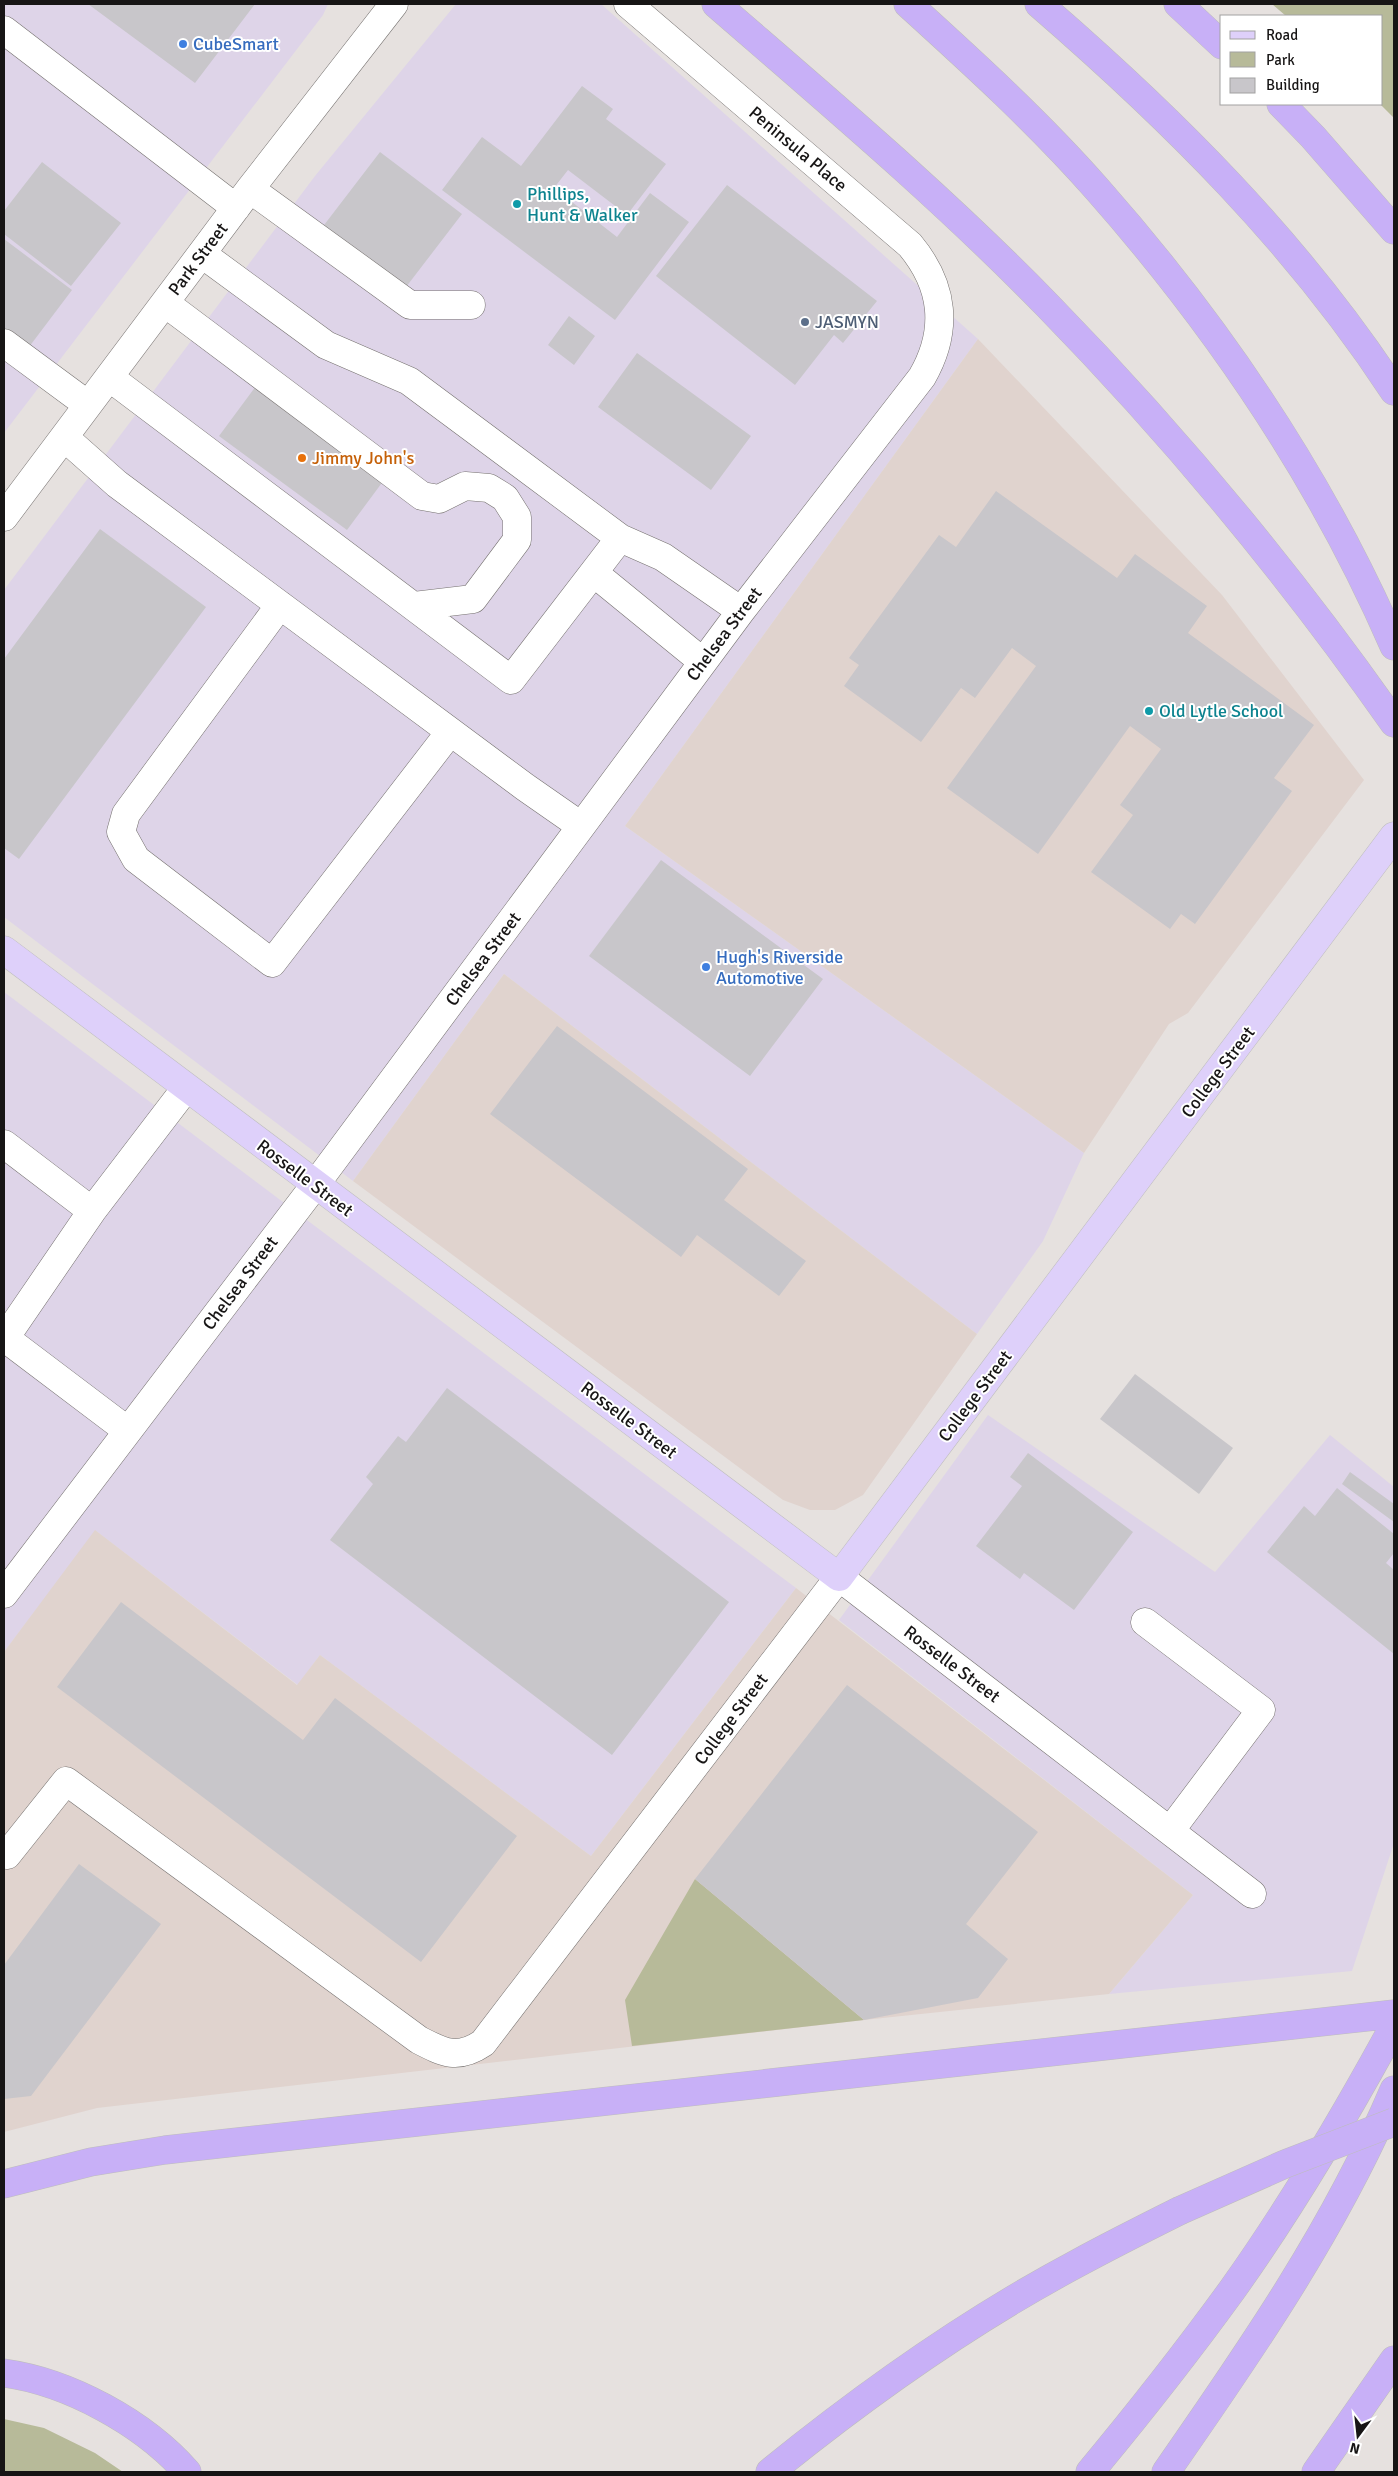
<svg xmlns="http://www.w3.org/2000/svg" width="1398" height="2476" font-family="Signika,sans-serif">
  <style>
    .commercial { fill: #ded4e8 }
    .built { fill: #e0d3ce }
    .green { fill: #b7ba99 }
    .building { fill: #c8c6ca }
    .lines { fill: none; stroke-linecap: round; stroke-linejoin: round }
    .minor-casing { stroke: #75716f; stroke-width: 29 }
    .major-casing { stroke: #bebdbd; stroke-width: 29 }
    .highway-casing { stroke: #bebdbd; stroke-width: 29 }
    .minor { stroke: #fff; stroke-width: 28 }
    .major { stroke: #ded0fa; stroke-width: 28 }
    .highway { stroke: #c8b0f7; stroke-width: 28 }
    .highway-bridge-casing { stroke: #bebdbd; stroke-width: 29; stroke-linecap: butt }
    .highway-bridge { stroke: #c8b0f7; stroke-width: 28 }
    .shop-dot { fill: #3f7fe0; stroke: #fff; stroke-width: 2 }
    .culture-dot { fill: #0f9aa8; stroke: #fff; stroke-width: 2 }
    .service-dot { fill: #5c6f8a; stroke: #fff; stroke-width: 2 }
    .food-dot { fill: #e8710a; stroke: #fff; stroke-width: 2 }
    .labels { text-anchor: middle; stroke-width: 4; stroke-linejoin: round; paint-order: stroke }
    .shop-label { font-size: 18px; fill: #366cbe; stroke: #fff; text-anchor: start }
    .street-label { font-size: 18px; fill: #171515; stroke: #fff }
    .culture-label { font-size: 18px; fill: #0d838f; stroke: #fff; text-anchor: start }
    .service-label { font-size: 18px; fill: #4e5e75; stroke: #fff; text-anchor: start }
    .food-label { font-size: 18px; fill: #c56008; stroke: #fff; text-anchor: start }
  </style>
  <rect width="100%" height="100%" fill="#e6e1df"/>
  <path class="commercial" d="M4,4H328L323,15L4,433Z
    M456,4H601L978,339L625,826L1084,1153L1043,1241L977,1334L504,974L353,1181L4,917V590L315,176Z
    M4,992L796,1588L591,1856L320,1655L298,1685L96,1531L4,1652Z
    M988,1415L1215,1572L1330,1435L1394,1487V1843L1352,1971L1109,1994L1193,1895L839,1620Z"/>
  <path class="built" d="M978,339L1222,595L1364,780L1188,1013L1169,1024L1084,1153L625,826Z
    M504,974L977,1334L863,1495L835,1510H810L783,1500L353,1181Z
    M95,1530L297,1685L320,1655L591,1856L796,1588L1193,1895L1109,1994L864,2020L97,2108L4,2132V1652Z"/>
  <path class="green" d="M1272,4H1394V118L1380,104H1382V16H1286Z
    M695,1879L864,2020L632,2046L625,2000Z
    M4,2419L44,2428L95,2453L123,2472H4Z"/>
  <path class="building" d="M88,4H255L195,83Z
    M582,86L613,109L606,119L666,164L627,215L568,170L554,188L617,237L650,193L689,222L615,320L442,190L482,137L521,166Z
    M380,152L462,214L403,291L321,229Z
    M42,162L121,223L71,286L4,234V211Z
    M727,185L877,301L843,343L834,335L795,385L656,276Z
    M4,239L72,290L29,347L4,329Z
    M569,316L595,336L574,365L548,345Z
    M637,353L751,436L711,490L598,407Z
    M256,386L384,480L347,530L219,436Z
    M996,491L1117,578L1135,554L1207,606L1188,633L1314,725L1274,778L1292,791L1195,924L1181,914L1170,929L1091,872L1133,815L1120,805L1161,749L1130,726L1038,854L947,788L1036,666L1012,648L975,698L961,688L921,742L844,686L859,665L849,658L939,535L956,547Z
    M100,529L206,607L19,859L4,848V659Z
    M661,860L823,979L750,1076L589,956Z
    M557,1026L748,1169L724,1200L806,1261L779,1296L697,1235L681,1257L490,1114Z
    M1135,1374L1233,1448L1199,1494L1100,1419Z
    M447,1388L729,1602L612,1755L330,1540L373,1484L366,1477L398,1436L406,1442Z
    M1028,1453L1133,1532L1074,1610L1024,1573L1020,1579L976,1546L1022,1486L1010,1477Z
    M1350,1472L1394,1504V1522L1342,1484Z
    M1337,1488L1394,1534V1553L1386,1563L1394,1570V1654L1267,1552L1304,1506L1315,1516Z
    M121,1602L303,1740L335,1698L517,1836L421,1962L57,1687Z
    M847,1685L1038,1832L966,1924L1008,1959L978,1998L864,2020L695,1879Z
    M79,1864L161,1924L31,2096L4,2099V1965Z"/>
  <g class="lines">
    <defs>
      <path id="minor" d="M4,30L236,208
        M250,189L410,305H471
        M202,254L326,345L409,381L620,538L663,557L741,611
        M165,303L422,496L439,499L465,486L489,488L505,498L517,517V540L473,599L414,606
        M4,343L88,405
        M109,377L511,680L620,538
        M64,437L117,484L525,787L581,826
        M4,517L250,189L394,4
        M594,573L703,662
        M280,605L126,814L121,832L136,859L272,963L450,732
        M4,1144L92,1211L186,1088
        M92,1211L5,1338L128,1431
        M4,1594L315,1185L741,611L922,377C949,330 944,286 910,245L628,4
        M1145,1622L1261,1710L1170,1831
        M4,1853L7,1855L66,1781L419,2040C444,2053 458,2060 483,2043L839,1577L1252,1894"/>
      <path id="major" d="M4,950L839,1577L1394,836"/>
      <path id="highway" d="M716,4C829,102 944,199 1048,306C1175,436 1290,575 1394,723
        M908,4C973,63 1039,123 1097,189C1218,326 1321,478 1394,646
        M1039,4C1172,119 1297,243 1394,391
        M1178,4L1222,45
        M1281,104L1313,137L1394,230
        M4,2184L91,2162L165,2150L1394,2014
        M4,2373C69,2382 144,2423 187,2472
        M770,2472C866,2394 969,2321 1078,2263C1111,2245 1145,2228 1179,2211
        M1090,2472C1139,2413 1187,2352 1232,2290C1292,2206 1345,2116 1394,2026
        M1166,2472C1251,2350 1336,2227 1394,2090
        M1316,2472L1394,2360"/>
    </defs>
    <use href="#minor" class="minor-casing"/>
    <use href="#major" class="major-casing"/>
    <use href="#highway" class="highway-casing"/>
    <use href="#minor" class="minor"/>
    <use href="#major" class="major"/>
    <use href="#highway" class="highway"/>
    <defs>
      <path id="highway-bridge" d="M1179,2211L1285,2164L1394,2122"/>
    </defs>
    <use href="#highway-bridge" class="highway-bridge-casing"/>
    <use href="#highway-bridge" class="highway-bridge"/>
  </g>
  <g class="shop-dot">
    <circle cx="183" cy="44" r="5"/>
    <circle cx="706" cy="967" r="5"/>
  </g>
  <g class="culture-dot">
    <circle cx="517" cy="204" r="5"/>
    <circle cx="1149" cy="711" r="5"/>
  </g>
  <circle class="service-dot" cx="805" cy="322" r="5"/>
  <circle class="food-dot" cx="302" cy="458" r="5"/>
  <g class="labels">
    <g class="shop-label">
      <text x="193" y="50">CubeSmart</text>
      <text x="716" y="963">Hugh's Riverside<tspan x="716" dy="21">Automotive</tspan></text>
    </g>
    <g class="street-label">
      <text transform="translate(798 149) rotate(40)" y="6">Peninsula Place</text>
      <text transform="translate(198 259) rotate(-53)" y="6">Park Street</text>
      <text transform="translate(724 634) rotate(-53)" y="6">Chelsea Street</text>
      <text transform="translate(483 959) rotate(-53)" y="6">Chelsea Street</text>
      <text transform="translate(1218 1072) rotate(-53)" y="6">College Street</text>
      <text transform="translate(305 1178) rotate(37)" y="6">Rosselle Street</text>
      <text transform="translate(240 1283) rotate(-53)" y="6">Chelsea Street</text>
      <text transform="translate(975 1396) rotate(-53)" y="6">College Street</text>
      <text transform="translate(629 1420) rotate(37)" y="6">Rosselle Street</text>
      <text transform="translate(952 1664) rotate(37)" y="6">Rosselle Street</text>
      <text transform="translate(731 1719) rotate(-53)" y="6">College Street</text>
    </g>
    <g class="culture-label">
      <text x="527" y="200">Phillips,<tspan x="527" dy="21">Hunt &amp; Walker</tspan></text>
      <text x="1159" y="717">Old Lytle School</text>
    </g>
    <g class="service-label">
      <text x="815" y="328">JASMYN</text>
    </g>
    <g class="food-label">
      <text x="312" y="464">Jimmy John's</text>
    </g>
  </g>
  <rect width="1398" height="2476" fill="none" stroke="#171515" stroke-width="10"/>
  <rect x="1220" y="15" width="162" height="90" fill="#ffffff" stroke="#a2a1a1"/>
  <rect x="1230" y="31" width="25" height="8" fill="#ded0fa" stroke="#a2a1a1"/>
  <text x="1266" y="40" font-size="15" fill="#171515">Road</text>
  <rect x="1230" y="52" width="25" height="15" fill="#b7ba99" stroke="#a2a1a1"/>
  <text x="1266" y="65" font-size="15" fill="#171515">Park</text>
  <rect x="1230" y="78" width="25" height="15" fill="#c8c6ca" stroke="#a2a1a1"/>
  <text x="1266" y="90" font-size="15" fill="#171515">Building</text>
  <g transform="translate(1358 2436) rotate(195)" stroke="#ffffff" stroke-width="4" paint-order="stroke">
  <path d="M0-4L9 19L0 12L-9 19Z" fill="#171515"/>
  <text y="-8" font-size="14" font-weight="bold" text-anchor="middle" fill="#171515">N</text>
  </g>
</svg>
